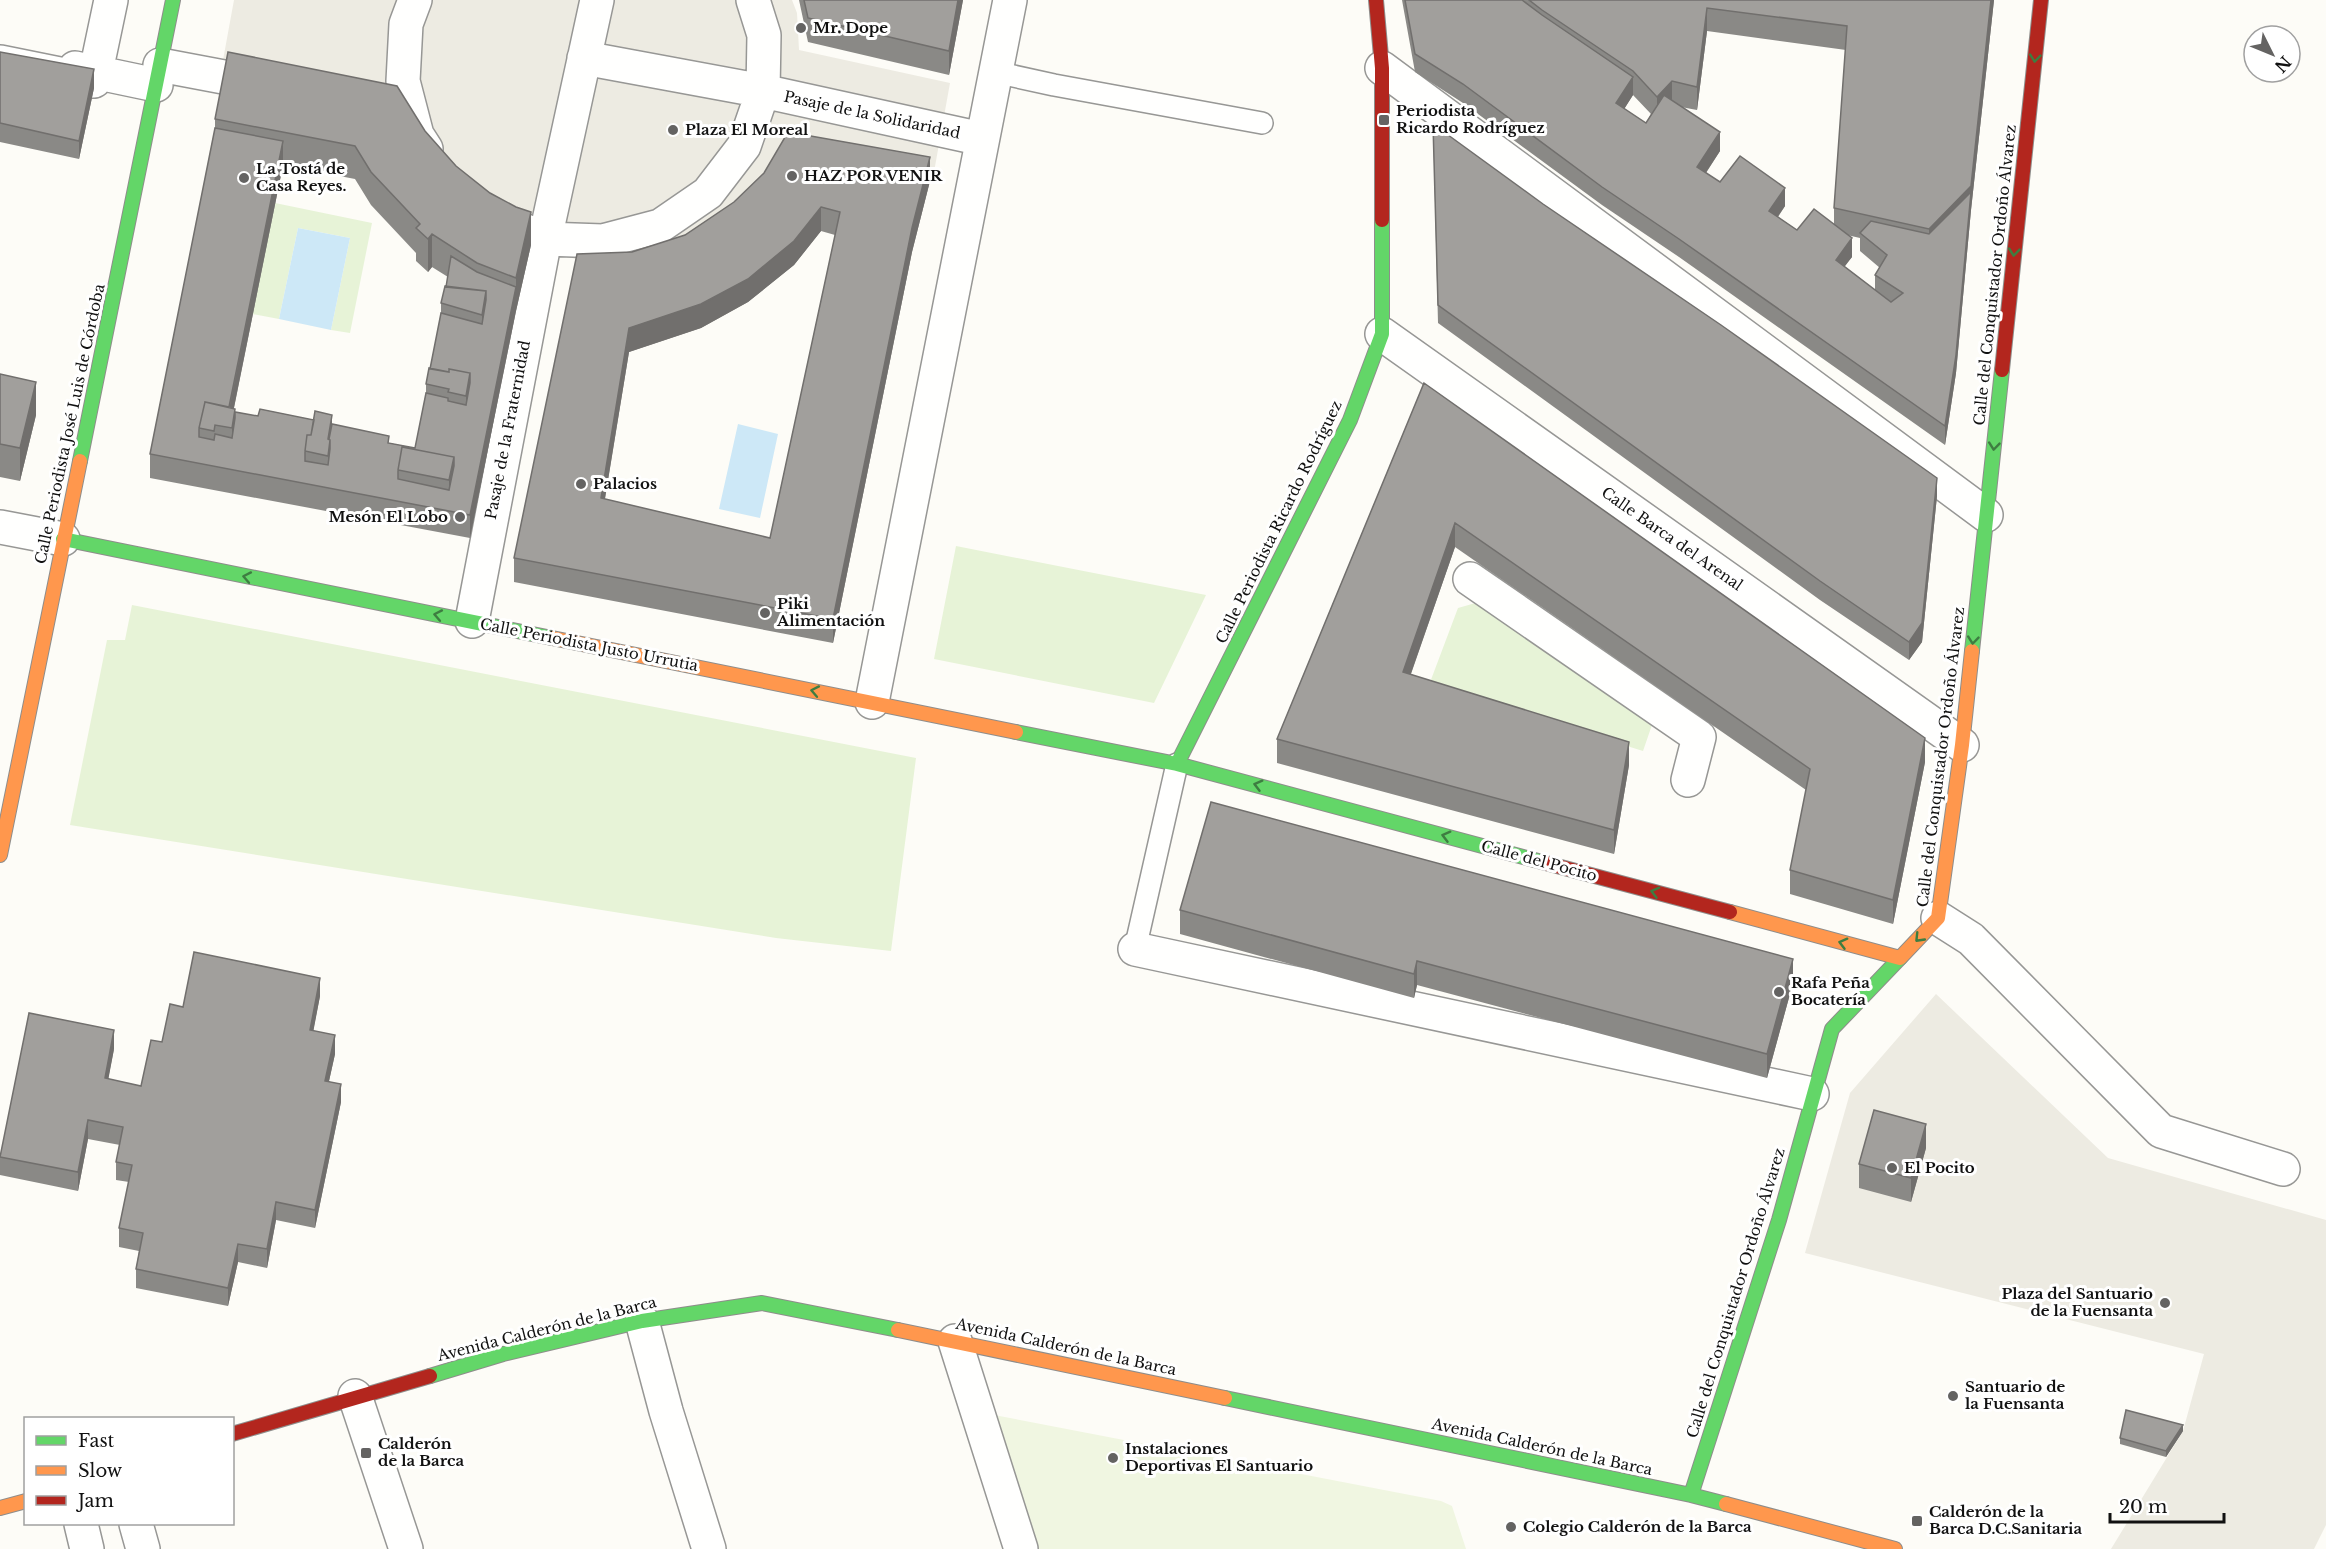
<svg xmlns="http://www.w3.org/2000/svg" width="2326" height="1549" font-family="'Libre Baskerville',serif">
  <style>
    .green { fill: #e7f3d7 }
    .pitch { fill: #f0f6e1 }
    .plaza { fill: #edebe2 }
    .water { fill: #cde8f7 }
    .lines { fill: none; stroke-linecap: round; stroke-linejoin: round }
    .lane-casing { stroke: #979795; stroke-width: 24 }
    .street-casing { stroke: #979795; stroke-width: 36 }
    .fast-casing { stroke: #8e8d8b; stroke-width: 16 }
    .slow-casing { stroke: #8e8d8b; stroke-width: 16 }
    .jam-casing { stroke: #8e8d8b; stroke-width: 16 }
    .lane { stroke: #fffffe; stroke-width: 21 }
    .street { stroke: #fffffe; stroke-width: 33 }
    .fast { stroke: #63d668; stroke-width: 14 }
    .slow { stroke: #ff974d; stroke-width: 14 }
    .jam { stroke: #b3261e; stroke-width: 14 }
    .wall { fill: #8a8986; fill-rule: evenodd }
    .shaded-wall { fill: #716f6d }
    .building { fill: #a19f9c; stroke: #716f6d; stroke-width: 1.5; fill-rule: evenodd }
    .oneway { stroke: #3e7d41 }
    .poi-dot { fill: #646362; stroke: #fff; stroke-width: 2 }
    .labels { text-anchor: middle; stroke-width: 6; stroke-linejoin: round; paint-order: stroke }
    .poi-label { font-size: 15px; font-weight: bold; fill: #111; stroke: #fff; text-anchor: start }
    .street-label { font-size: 15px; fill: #111; stroke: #fff }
  </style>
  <rect width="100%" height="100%" fill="#fdfcf7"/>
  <path class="green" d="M275,203L372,223L350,333L331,330L350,238L298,228L279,319L252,314Z
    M956,546L1206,595L1154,703L934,659Z
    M1479,602L1653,722L1643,751L1429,685L1458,608Z
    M132,605L916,758L891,951L776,938L70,825L107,640H125Z"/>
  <path class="pitch" d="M994,1415L1441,1501L1452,1506L1466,1549H1037Z"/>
  <path class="plaza" d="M234,0H792L797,13L799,50L950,83L934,172L783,141L780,151L738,209L679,251L610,270L531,245L219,82Z
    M1936,994L2108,1158L2326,1220V1525L2314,1549H2111L2183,1431L2204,1354L1805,1253L1850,1093Z"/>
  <path class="water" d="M298,228L350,238L331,330L279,319Z
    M738,424L778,434L760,518L719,509Z"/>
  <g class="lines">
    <defs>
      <path id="lane" d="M995,72L1054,85L1262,123
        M1135,949L1177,764"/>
      <path id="street" d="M415,0L406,24L403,81L417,135L426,149
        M584,58L763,91L982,139
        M0,62L94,81L111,0
        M160,65L266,85
        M75,68L156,85
        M1382,68L1986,515
        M490,216L545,239L603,241L660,226L708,193L744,146L763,91L764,35L753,0
        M1382,334L1962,745
        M0,527L63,539
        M1470,579L1699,737L1688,780
        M472,621L545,239L597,0
        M872,702L1010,0
        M1938,918L1971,939L2161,1131L2283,1169
        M1135,949L1812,1094
        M642,1321L666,1411L709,1549
        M955,1341L1021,1549
        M355,1396L406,1549
        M81,1524L87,1549
        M136,1524L143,1549"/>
      <path id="fast" d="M80,461L173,0
        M63,539L552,638
        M1972,651L2002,370
        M1016,732L1177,764L1542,862
        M1177,764L1350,420L1382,334V220
        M430,1376L503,1354L642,1321L762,1303L898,1330
        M1225,1398L1691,1495L1726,1504
        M1691,1495L1779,1220L1832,1029L1900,958"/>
      <path id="slow" d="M552,638L1016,732
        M0,855L80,461
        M1730,912L1900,958
        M1900,958L1938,918L1962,745L1972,651
        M898,1330L1225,1398
        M1726,1504L1895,1549
        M0,1508L26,1501"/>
      <path id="jam" d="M1376,0L1382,68V220
        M2002,370L2041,0
        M1542,862L1730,912
        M232,1434L430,1376"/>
    </defs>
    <use href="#lane" class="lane-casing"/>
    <use href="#street" class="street-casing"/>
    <use href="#fast" class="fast-casing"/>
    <use href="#slow" class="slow-casing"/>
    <use href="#jam" class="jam-casing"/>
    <use href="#lane" class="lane"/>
    <use href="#street" class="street"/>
    <use href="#fast" class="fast"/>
    <use href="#slow" class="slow"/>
    <use href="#jam" class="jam"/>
  </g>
  <path class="wall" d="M799,0H963L949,75L808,42Z
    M1402,0H1994L1971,210L1956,373L1945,445L1679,257L1602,205L1463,103L1415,72ZM1707,31L1846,50L1834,208V225L1797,230L1778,217L1785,206L1720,182L1706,173L1720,151L1681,107L1697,110ZM1633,95L1651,114L1646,123L1624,109ZM1847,235L1860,238V251L1880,268L1875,275V290L1844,266L1852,257Z
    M0,52L94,88L79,159L0,142Z
    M215,119L425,131L456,166L531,245L516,311L470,538L150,478V454L215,128ZM283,165L355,179L371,205L416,253V261L428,272L432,267L448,277L446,287L441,303V313L430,369L426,384V393L415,448L389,443L332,424L258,416L235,412L234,408Z
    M1433,124L1937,496L1922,642L1909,660L1820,600L1438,323Z
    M930,181L912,252L833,643L514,582V558L632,252ZM821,231L835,235L770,538L605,499L629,352L701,328L748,302L794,265Z
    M0,374L36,415L20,481L0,477Z
    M1424,383L1925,762L1893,924L1790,894V870L1806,790L1455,547L1411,674L1629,765L1614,854L1277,763V739Z
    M1180,910L1793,983L1767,1078L1417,985L1414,998L1180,934Z
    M320,996L313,1031L335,1054L329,1081L341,1102L315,1228L276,1220L267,1268L238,1262L228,1306L136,1288V1269L139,1251L119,1247V1228L129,1182L116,1180V1162L120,1145L88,1139L78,1191L0,1175V1157L114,1049L108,1079L141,1086L162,1042L183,1007Z
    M1926,1148L1911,1202L1859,1188V1164Z
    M2183,1431L2166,1457L2120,1444V1438Z"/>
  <path class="shaded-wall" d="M958,0H963L949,75V51Z
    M1991,0H1994L1971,210L1956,373L1945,445V426L1929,252V229Z
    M1707,8V31L1697,110V87Z
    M94,69V88L79,159V141Z
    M1633,77V95L1616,122V103Z
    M1672,81V105L1657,121V97Z
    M1720,132V151L1697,186V167Z
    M283,141V165L232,417L229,410Z
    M930,157V181L912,252L833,643V619L912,228Z
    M1785,188V206L1769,229V211Z
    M821,207V231L794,265L748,302L701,328L629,352L601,522V498L629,328Z
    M531,212V245L516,311L470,538V515L516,287V278Z
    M432,234V267L428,272V239Z
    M1852,238V257L1836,278V260Z
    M486,291V324L482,348V315Z
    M470,373V406L466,429V396Z
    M36,382V415L20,481V448Z
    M235,409V442L232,461V428Z
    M332,415V448L330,473L328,489V439Z
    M454,457V490L449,511V480Z
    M1937,478V496L1922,642L1909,660V642Z
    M1455,523V547L1403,696V672Z
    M1925,738V762L1893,924V900Z
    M1629,742V765L1614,854V830Z
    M1793,959V983L1767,1078V1054Z
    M1417,961V985L1414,998V974Z
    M320,978V996L310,1049V1030Z
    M114,1030V1049L105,1097V1078Z
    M335,1035V1054L325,1099V1081Z
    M341,1084V1102L315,1228V1210Z
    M88,1120V1139L78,1191V1172Z
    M1926,1124V1148L1911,1202V1178Z
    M276,1202V1220L267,1268V1249Z
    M238,1244V1262L228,1306V1288Z
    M2183,1425V1431L2166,1457V1451Z"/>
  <path class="building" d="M804,0H958L949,51L808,18Z
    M1405,0H1522L1542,15L1633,77L1616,103L1646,123L1664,95L1720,132L1697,167L1720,182L1740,156L1785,188L1769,211L1797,230L1814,209L1852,238L1836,260L1891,302L1903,293L1875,275L1887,255L1860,233L1871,221L1929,234L1971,192L1956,355L1945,426L1679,239L1602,187L1463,84L1415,54Z
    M1529,0H1991L1971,186L1929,229L1834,208L1847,26L1707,8L1697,87L1672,81L1657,97L1633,71L1542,10Z
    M0,52L94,69L79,141L0,123Z
    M228,52L397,86L425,131L456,166L490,193L516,207L531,212L516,278L477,263L432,234L428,239L416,228L420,224L371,172L355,146L215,119Z
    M1433,124L1543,204L1721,325L1937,478L1922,623L1909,642L1820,581L1438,305Z
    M215,128L283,141L229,407L205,402L199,428V437L214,440L215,434L232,438L235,418V412L258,416L260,409L314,420L311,435H307L305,451V461L328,465L330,449V440L329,439L332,424L389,436L388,443L415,448L426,393L448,398V401L466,405L470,383V373L449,369V372L430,369L441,313L482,324L486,300V291L446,287L451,256L477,272L516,287L470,515L150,454ZM402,447L454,457V466L449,490L398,479V470Z
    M788,132L930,157L912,228L833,619L514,558L577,254L632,252L685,235L734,202L764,173ZM821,207L840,212L770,538L601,498L629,328L701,304L748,279L794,241Z
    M445,286L486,291L482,315L441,303Z
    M429,368L449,372V369L470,373L466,396L448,392L449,389L426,384Z
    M0,374L36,382L20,448L0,444Z
    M1424,383L1925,738L1893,900L1790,870L1810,769L1455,523L1403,672L1629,742L1614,830L1277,739Z
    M205,402L235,409L232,428L215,425L214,431L199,428Z
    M315,411L332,415L328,439L330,440L328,456L305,451L307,435H311Z
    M402,447L454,457L449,480L398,470Z
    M1211,802L1793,959L1767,1054L1417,961L1414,974L1180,910Z
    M194,952L320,978L310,1030L335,1035L325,1081L341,1084L315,1210L276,1202L267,1249L238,1244L228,1288L136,1269L143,1233L119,1228L132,1165L116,1162L123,1127L88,1120L78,1172L0,1157L29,1013L114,1030L105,1078L141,1086L151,1040L162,1042L170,1004L183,1007Z
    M1874,1110L1926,1124L1911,1178L1859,1164Z
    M2126,1410L2183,1425L2166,1451L2120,1438Z"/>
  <defs><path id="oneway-chevron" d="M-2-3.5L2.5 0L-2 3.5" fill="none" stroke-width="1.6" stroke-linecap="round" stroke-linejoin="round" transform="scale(1.5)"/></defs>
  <g class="oneway">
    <use href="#oneway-chevron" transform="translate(2035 58) rotate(96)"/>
    <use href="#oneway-chevron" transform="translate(2014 252) rotate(96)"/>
    <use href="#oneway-chevron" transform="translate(1994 446) rotate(96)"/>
    <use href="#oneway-chevron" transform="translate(247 577) rotate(-169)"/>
    <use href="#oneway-chevron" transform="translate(438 615) rotate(-169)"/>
    <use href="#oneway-chevron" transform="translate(1973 640) rotate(96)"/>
    <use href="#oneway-chevron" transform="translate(815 691) rotate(-169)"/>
    <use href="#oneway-chevron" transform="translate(1258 785) rotate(-165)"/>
    <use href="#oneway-chevron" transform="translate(1446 836) rotate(-165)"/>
    <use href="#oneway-chevron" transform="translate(1655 892) rotate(-165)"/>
    <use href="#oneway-chevron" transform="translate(1919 938) rotate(134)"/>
    <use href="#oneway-chevron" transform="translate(1843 943) rotate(-165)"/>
  </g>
  <g class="poi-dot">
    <circle cx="801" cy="28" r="6"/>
    <rect x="1378" y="114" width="12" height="12" rx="3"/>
    <circle cx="673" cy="130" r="6"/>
    <circle cx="792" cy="176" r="6"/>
    <circle cx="244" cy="178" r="6"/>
    <circle cx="581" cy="484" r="6"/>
    <circle cx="460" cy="517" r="6"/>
    <circle cx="765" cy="613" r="6"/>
    <circle cx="1779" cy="992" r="6"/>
    <circle cx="1892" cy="1168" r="6"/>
    <circle cx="2165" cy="1303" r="6"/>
    <circle cx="1953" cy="1396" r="6"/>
    <rect x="360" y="1447" width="12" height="12" rx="3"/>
    <circle cx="1113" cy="1458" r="6"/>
    <rect x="1911" y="1515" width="12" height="12" rx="3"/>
    <circle cx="1511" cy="1527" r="6"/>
  </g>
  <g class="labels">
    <g class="poi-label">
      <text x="813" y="33">Mr. Dope</text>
      <text x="1396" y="116">Periodista<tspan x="1396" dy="17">Ricardo Rodríguez</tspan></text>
      <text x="685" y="135">Plaza El Moreal</text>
      <text x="256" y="174">La Tostá de<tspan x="256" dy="17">Casa Reyes.</tspan></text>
      <text x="804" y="181">HAZ POR VENIR</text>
      <text x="593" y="489">Palacios</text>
      <text x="448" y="522" text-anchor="end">Mesón El Lobo</text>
      <text x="777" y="609">Piki<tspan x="777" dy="17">Alimentación</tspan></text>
      <text x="1791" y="988">Rafa Peña<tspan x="1791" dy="17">Bocatería</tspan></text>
      <text x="1904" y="1173">El Pocito</text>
      <text x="2153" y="1299" text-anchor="end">Plaza del Santuario<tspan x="2153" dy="17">de la Fuensanta</tspan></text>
      <text x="1965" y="1392">Santuario de<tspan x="1965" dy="17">la Fuensanta</tspan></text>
      <text x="378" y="1449">Calderón<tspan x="378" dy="17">de la Barca</tspan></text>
      <text x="1125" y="1454">Instalaciones<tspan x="1125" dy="17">Deportivas El Santuario</tspan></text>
      <text x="1929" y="1517">Calderón de la<tspan x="1929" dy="17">Barca D.C.Sanitaria</tspan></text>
      <text x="1523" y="1532">Colegio Calderón de la Barca</text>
    </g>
    <g class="street-label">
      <text transform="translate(872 115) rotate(12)" y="5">Pasaje de la Solidaridad</text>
      <text transform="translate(1995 275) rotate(-84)" y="5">Calle del Conquistador Ordoño Álvarez</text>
      <text transform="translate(70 424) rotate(-78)" y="5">Calle Periodista José Luis de Córdoba</text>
      <text transform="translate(508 430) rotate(-79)" y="5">Pasaje de la Fraternidad</text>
      <text transform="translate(1279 522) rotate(-64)" y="5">Calle Periodista Ricardo Rodríguez</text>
      <text transform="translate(1672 539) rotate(35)" y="5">Calle Barca del Arenal</text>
      <text transform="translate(589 645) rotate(11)" y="5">Calle Periodista Justo Urrutia</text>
      <text transform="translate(1941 757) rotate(-83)" y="5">Calle del Conquistador Ordoño Álvarez</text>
      <text transform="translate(1539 861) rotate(15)" y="5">Calle del Pocito</text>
      <text transform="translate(1736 1293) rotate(-73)" y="5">Calle del Conquistador Ordoño Álvarez</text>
      <text transform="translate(547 1329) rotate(-14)" y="5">Avenida Calderón de la Barca</text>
      <text transform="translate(1066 1347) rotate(12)" y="5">Avenida Calderón de la Barca</text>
      <text transform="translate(1542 1447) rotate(12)" y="5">Avenida Calderón de la Barca</text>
    </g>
  </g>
  <rect x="24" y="1417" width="210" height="108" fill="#ffffff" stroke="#a0a0a0" stroke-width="1.5"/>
  <rect x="36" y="1436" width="30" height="9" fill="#63d668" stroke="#a0a0a0" stroke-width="1.5"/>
  <text x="78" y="1447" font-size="18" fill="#111111">Fast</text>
  <rect x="36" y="1466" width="30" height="9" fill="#ff974d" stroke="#a0a0a0" stroke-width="1.5"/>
  <text x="78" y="1477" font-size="18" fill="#111111">Slow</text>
  <rect x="36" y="1496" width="30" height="9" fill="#b3261e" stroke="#a0a0a0" stroke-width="1.5"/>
  <text x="78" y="1507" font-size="18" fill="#111111">Jam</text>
  <g transform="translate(2272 54) rotate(133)"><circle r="28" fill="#ffffff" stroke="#a0a0a0" stroke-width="1.5"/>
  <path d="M0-4.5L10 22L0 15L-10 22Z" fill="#646362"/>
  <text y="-9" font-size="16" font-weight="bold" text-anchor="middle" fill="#111111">N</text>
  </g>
  <path d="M2110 1513v9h114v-9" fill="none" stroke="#111111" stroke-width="3"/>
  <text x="2119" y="1513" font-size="18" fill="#111111" stroke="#ffffff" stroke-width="4.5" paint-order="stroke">20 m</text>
</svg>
